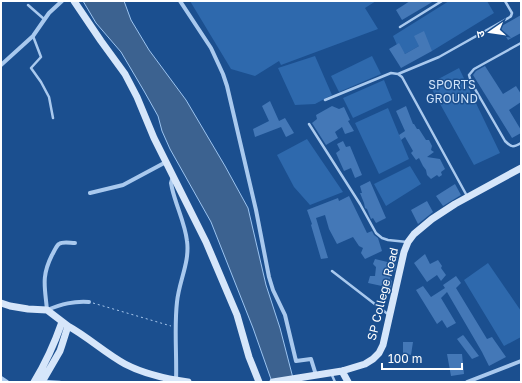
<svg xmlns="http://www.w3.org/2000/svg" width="522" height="383" font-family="'Golos Text','Noto Sans Devanagari',sans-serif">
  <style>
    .green { fill: #2e69ad }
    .water { fill: #3c6290; stroke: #9cc4f0 }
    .building { fill: #4478b7 }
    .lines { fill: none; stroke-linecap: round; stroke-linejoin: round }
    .path { stroke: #a9c9ee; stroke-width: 1; stroke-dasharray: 2 3; stroke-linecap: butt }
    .lane { stroke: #a9c9ee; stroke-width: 2.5 }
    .street { stroke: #a9c9ee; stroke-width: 4 }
    .secondary { stroke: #d6e6fa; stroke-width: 7 }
    .labels { text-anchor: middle; stroke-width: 3; stroke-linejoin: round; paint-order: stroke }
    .park-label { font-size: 12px; fill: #cfe3fa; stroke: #1b4f8f }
    .street-label { font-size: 12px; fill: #fff; stroke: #1b4f8f }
  </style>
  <rect width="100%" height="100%" fill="#1b4f8f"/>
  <path class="green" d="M190,1H376L365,8L378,29L281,65L279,61L255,76L231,69Z
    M449,1H487L494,13L432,51L419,46L405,54L397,45L393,36Z
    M315,56L332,95L315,104L295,105L278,68Z
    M372,56L381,74L339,92L331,76Z
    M459,68L500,153L474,165L429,84Z
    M384,80L392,100L353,118L343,98Z
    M388,108L409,159L379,174L355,123Z
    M307,139L343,192L310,205L294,187L277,155Z
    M410,166L421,184L386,206L374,184Z
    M488,263L521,311V337L504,346L464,280Z"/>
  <path class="water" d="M83,1H124L131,20L149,50L186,100L225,166L248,208L266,285L280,328L294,382H272L253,328L211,222L170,149L162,131L158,116L144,91L121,52L96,23Z"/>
  <path class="building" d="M410,1H434L402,20L396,10Z
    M521,15V33L508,40L500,27Z
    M424,31L432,51L401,68L389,49L399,43L405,54L419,46L414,36Z
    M485,66L503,94L516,86L521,94V102L509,110L521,130V133L512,138L473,75L476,71Z
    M270,101L279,121L285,118L294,133L286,137L281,127L255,137L253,129L269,121L262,106Z
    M332,106L339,109L344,107L350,120L348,121L354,131L345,134L342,127L335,132L338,138L326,145L312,123L317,119L316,115Z
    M406,106L413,124H414L417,129H419L426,140H429L432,146L431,150L434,152L427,157L440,159L445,169L441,172L442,175L439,177L437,175L431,179L427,175L426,170L423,166L419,158L416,160L411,153L413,151L405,137L401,140L399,135L405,131L396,111Z
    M343,141L346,147L350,146L362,175L355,178L351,168L344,171L336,153L340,150L337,144Z
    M370,181L386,218L376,223L373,218L371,219L367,209L365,208L364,203L360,193H362L360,186Z
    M455,184L461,195L443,206L436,196Z
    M349,196L367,233L372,231L374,235L378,238L382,251L365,259L361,253L363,248L359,246L353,237L337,244L329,229L325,215L316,218L328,258L321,259L311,225L312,224L307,210L338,198L339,201Z
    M427,201L433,212L418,224L411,210Z
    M425,254L430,264L438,260L442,266L441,268L446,275L441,281L437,275L427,282L414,263Z
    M375,259L396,264L395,271H392L390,279L392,281L391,288L368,283L370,276H375L376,267L373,264Z
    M456,276L461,283L456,288L487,339L492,337L506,357L489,366L482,352L447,292L441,298L456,323L447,328L442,320L437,324L416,290L423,286L431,297L445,288L443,285Z
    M463,335L464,336L479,356L472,359L457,339Z
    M403,342H413L411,355L403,353Z
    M447,354H462L464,374L451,376Z"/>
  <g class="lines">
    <path class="path" d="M93,303L171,326"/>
    <path class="lane" d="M28,5L44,19
      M400,27L442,1
      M33,36L41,57L31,68L41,82L49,97L53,118
      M521,43L474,69L469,75L471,82L505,141C511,147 513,148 521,143
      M398,74L439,57L510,17L511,16L512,13L505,1
      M325,100L391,73L398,74L402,77L467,196
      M309,124L360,204L376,233L382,238L388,240L407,242
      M332,271L389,315
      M331,373L335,382
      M45,381L60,382"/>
    <path class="street" d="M180,1L211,48L223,74L227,86L256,210L269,277L273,290L285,315L296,361L311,359L316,375
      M1,65L33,36L49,13L62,1
      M173,176L171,183L172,188C176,206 185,223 187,241C190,262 179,281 177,302C174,328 177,355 176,382
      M90,193L123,185L166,162
      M75,243C70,243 63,241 59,244C56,246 54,252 52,255C41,277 45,287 47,310C62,304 73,301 89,302
      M1,378L7,382
      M467,382L521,361"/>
    <path class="secondary" d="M74,1L101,41L125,74L137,97L154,138L206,242L237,315L249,357L259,382
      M1,303L10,306L28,309L47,310L68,326L62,345L60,351L42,382
      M68,326C88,337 105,353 125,364C144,374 167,379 188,382
      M342,371L348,382
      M34,382C47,361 54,345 62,322
      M273,382L342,371L365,364L373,359L379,353L383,345L404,252L408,242L414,234L432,219L455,204L521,168"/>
  </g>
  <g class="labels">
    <g class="park-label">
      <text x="452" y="89">SPORTS<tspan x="452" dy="14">GROUND</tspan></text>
    </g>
    <g class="street-label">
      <text transform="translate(383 294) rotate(-76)" y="4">SP College Road</text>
    </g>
  </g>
  <rect width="522" height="383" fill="none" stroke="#ffffff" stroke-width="4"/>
  <g transform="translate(490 32) rotate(257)" stroke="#1b4f8f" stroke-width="3" paint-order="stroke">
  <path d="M0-3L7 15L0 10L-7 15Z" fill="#ffffff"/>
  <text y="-6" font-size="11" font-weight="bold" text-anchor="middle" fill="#ffffff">उ</text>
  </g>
  <path d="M382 363v6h80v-6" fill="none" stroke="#ffffff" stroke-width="2"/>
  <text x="388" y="363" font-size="12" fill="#ffffff" stroke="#1b4f8f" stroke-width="3" paint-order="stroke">100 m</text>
</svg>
